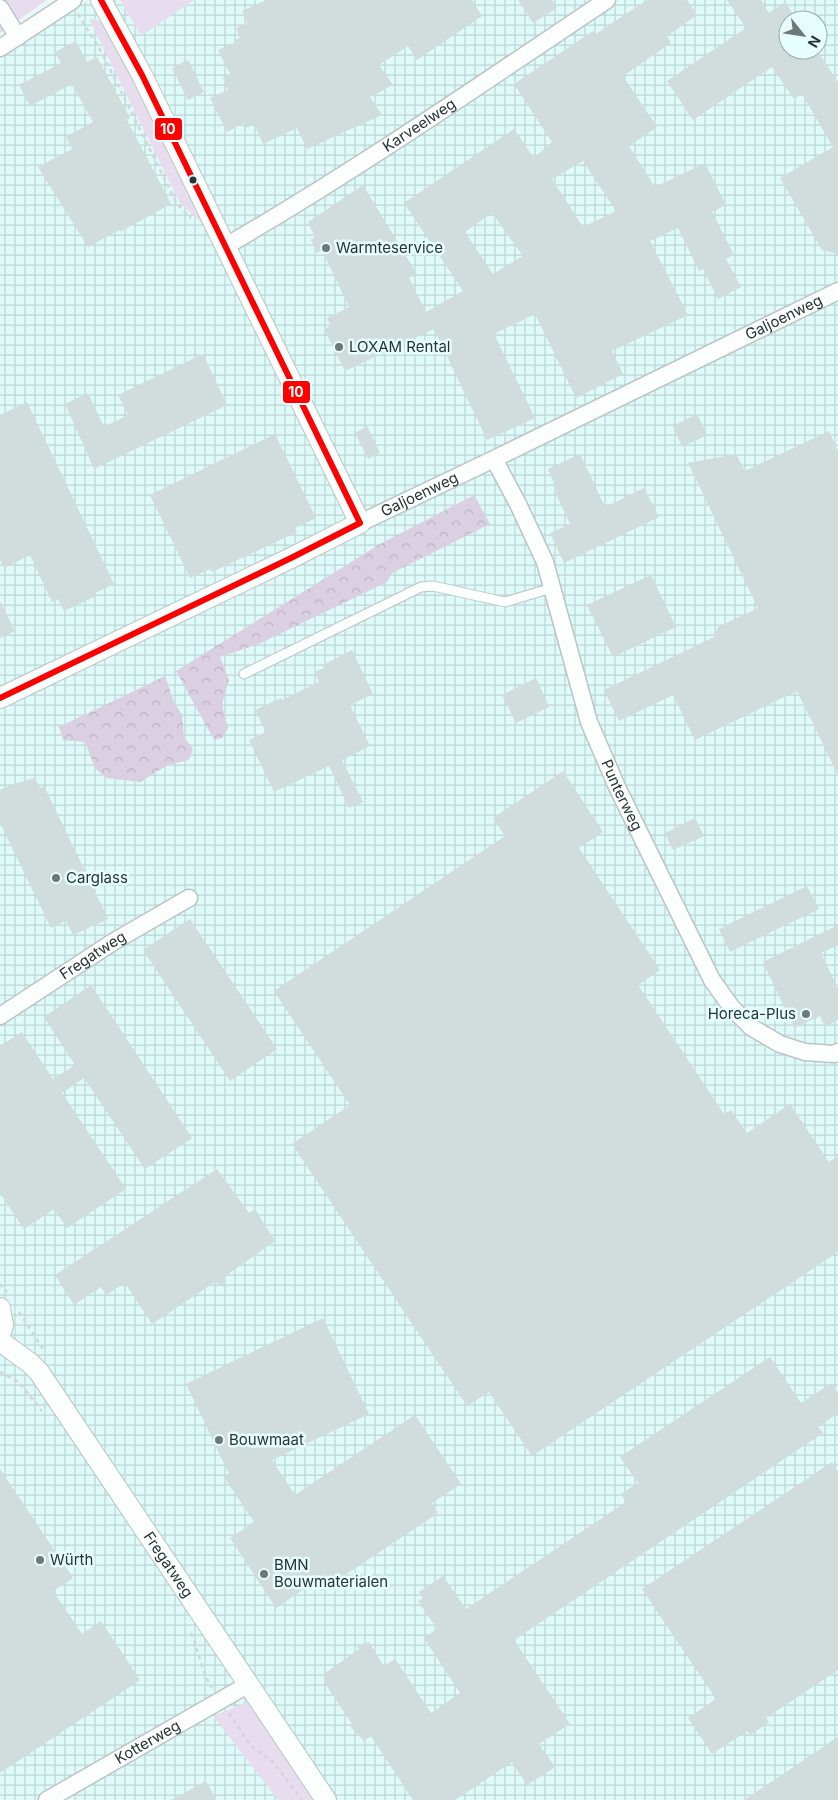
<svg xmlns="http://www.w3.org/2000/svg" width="838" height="1800" font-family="Inter,sans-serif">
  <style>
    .industrial { fill: url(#industrial-grid); fill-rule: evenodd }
    .green { fill: #e8ddef }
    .forest { fill: url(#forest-crowns) }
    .building { fill: #d1dcdc; fill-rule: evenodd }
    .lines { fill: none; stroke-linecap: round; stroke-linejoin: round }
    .service-casing { stroke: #bbc5c5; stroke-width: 11 }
    .minor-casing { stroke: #bbc5c5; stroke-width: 19 }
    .tertiary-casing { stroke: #bbc5c5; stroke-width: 22 }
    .path { stroke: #d2d6d6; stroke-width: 2.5; stroke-dasharray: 4 4; stroke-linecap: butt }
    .service { stroke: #fcfefe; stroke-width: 9 }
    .minor { stroke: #fcfefe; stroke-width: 16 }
    .tertiary { stroke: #fcfefe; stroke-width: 20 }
    .bus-1-casing { stroke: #e6fefe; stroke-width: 10 }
    .bus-1 { stroke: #f00; stroke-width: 6 }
    .bus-dot { fill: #283434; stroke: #e6fefe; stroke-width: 2 }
    .poi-dot { fill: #6d7979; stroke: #e6fefe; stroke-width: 2 }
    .labels { text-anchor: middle; stroke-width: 5; stroke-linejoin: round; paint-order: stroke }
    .street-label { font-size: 15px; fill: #283434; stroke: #e6fefe }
    .poi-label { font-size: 15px; fill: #283434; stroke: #e6fefe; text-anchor: start }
    .line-badge { stroke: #e6fefe; stroke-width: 2 }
    .badge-label { font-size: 14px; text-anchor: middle; font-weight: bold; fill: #fff }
  </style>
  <defs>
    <pattern id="industrial-grid" width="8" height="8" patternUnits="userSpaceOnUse" patternTransform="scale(1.25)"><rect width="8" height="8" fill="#defaf9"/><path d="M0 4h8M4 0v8" fill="none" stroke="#bed7d6"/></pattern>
    <pattern id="forest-crowns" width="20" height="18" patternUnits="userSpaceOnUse" patternTransform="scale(1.25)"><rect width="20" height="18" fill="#dbd0e2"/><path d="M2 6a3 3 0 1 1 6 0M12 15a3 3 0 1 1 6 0" fill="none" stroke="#bcb3c2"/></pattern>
  </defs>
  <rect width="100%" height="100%" fill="#ecf8f8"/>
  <path class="industrial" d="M89,0H838V1800H0V53ZM788,20H818V50H788Z"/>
  <path class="green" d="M0,0H47L0,33Z
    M120,0H194L141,36Z
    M89,19L98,20L105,27L129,71L203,224L180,203Z
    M251,1701L317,1800H278L213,1716Z"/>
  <path class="forest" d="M474,495L490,524L392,573L387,582L261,643L220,657L229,680L222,705L228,728L222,738L214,740L176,671L380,544Z
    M165,676L174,702L182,715L184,737L193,749L189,760L168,765L140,782L106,778L95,768L85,742L63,740L59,727Z"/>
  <path class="building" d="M266,0H472L482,16L417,60L408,46L379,65L393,85L370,97L382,115L307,149L297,128L263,144L254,124L246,128L244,123L227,132L210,98L228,90L223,78L230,74L218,50L236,42L235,40L240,38L236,28L247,23L242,11Z
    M518,0H552L557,8L533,23Z
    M647,0H687L697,15L667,36L671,43L623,76L657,127L629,146L655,187L705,163L726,205L712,212L734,255L726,259L741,287L718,299L703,269L699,271L678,228L650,241L688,315L612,351L623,374L576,398L535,314L494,334L535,418L487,440L434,329L345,371L324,329L331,326L327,318L349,307L322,250L317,253L311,240L315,237L308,222L363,185L417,274L409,278L426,312L463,291L404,203L514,129L534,158L552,142L514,84L593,31L596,34ZM583,161L616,211L583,227L552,179ZM492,213L523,256L493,274L465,232Z
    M727,0H761L769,13L785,2L797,20H788V50H817L838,82V254L822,250L780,178L833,147L802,94L794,99L772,67L693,120L667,81L746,28Z
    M76,41L87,62L97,57L130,118L127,120L171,204L120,232L119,230L88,247L38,167L72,149L66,137L93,122L72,84L30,106L19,85L61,63L55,52Z
    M188,60L204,92L188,100L172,68Z
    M203,354L227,405L94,469L65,404L88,393L104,427L128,415L118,395Z
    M27,402L114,584L95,593L96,596L64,611L58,599L52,602L30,555L4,568L0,560V415Z
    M697,414L707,435L682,447L673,426Z
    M367,426L380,453L368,459L355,433Z
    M829,431L838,451V775L797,691L695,740L673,695L619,721L604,690L714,637L718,627L758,608L688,463L736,454L745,471Z
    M275,434L316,518L295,528L297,532L212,572L210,569L190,578L150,495Z
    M580,454L605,507L644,488L659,517L564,563L550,533L570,524L555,492L557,491L548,469Z
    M651,575L676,627L613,657L587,605Z
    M0,601L15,631L0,638Z
    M352,650L373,694L350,705L370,746L342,760L363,802L349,808L329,766L274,792L249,740L266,732L255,710L281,698L282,700L319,682L314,672L324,668L323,665Z
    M536,678L549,707L516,723L502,695Z
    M563,771L603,832L579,848L660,970L638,985L724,1114L731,1110L747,1133L790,1104L829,1162L838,1156V1252L532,1456L489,1392L467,1406L292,1144L350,1105L274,991L505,836L493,818Z
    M35,778L40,788L44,786L108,919L73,935L66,921L51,928L0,823V790L14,784Z
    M695,818L704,836L673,850L665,833Z
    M807,886L819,909L730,952L719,929Z
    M190,919L277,1049L230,1081L143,950Z
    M838,925V945L821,953L838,989V1020L825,1027L820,1016L794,1028L763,962Z
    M91,985L192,1138L145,1169L84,1078L62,1093L126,1189L67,1228L54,1209L24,1229L0,1193V1046L22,1032L53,1079L75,1065L44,1017Z
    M217,1169L249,1213L255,1209L275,1241L224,1277V1287L215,1282L152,1324L125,1283L106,1295L101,1287L74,1305L55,1275Z
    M323,1318L369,1414L272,1460L295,1495L415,1415L461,1484L432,1503L438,1513L321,1591L314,1582L276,1608L230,1538L254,1522L224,1477L229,1474L186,1384Z
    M770,1357L801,1403L832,1383L838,1393V1413L818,1427L823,1433L514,1640L570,1724L539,1744L555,1767L527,1785L512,1762L455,1800H413L371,1736L364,1741L349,1725L352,1724L324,1682V1674L359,1649L357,1647L369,1642L384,1666L395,1659L431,1713L460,1693L424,1638L437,1629L418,1601L423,1598L419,1592L443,1576L466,1609L626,1502L621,1494L638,1483L620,1457Z
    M832,1462L838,1471V1670L766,1718L769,1722L750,1735L747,1731L712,1754L688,1718L716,1699L642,1589Z
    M0,1469L73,1578L53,1591L82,1634L101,1621L140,1680L0,1773Z
    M838,1737V1800H744Z
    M206,1781L216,1800H171Z"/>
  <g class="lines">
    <defs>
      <path id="service" d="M244,674L421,587L433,586L505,602L552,588"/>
      <g id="minor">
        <path d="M0,8L18,37"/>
        <path d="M0,48L73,0"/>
        <path id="s1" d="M226,246C357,170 481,84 607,0"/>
        <path id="s2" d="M494,459L518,504L545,562L589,722L617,787L712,980L732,1008L751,1027L780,1044L805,1052L834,1054L838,1052"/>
        <path id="s3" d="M360,523L494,459L838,291"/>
        <path id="s4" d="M0,1016L113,942L189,898"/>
        <path id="s5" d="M47,1800L249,1684"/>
      </g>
      <g id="tertiary">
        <path d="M0,698L291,558L360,523L142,75L101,0"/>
        <path d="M0,1308L3,1325L0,1335"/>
        <path id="s6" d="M0,1341L30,1363L39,1372L326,1800"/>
      </g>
    </defs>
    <use href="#service" class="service-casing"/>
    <use href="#minor" class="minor-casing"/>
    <use href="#tertiary" class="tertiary-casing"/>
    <path class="path" d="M78,14L102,53L177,204L191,218
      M0,1284L7,1292
      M19,1312L43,1349
      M0,1372L19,1382L42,1411
      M191,1633C199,1651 201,1671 212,1688
      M229,1713L251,1746L273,1762L302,1800"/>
    <use href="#service" class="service"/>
    <use href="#minor" class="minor"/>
    <use href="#tertiary" class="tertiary"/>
    <defs>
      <path id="bus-1" d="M101,0L142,75L360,523
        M0,698L291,558L360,523"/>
    </defs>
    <use href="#bus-1" class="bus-1-casing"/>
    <use href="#bus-1" class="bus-1"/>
  </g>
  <circle class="bus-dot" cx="193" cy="180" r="4.5"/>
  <g class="poi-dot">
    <circle cx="326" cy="248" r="5"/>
    <circle cx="339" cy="347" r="5"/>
    <circle cx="56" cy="878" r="5"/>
    <circle cx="806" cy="1014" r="5"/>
    <circle cx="219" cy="1440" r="5"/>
    <circle cx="40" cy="1560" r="5"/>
    <circle cx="264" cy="1574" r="5"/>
  </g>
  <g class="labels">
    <g class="street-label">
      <text dy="5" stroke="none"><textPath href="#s1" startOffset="228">Karveelweg</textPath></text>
      <text dy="5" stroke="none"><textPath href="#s3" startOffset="471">Galjoenweg</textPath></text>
      <text dy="5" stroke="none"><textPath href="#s3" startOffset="66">Galjoenweg</textPath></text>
      <text dy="5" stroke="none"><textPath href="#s2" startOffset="361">Punterweg</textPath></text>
      <text dy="5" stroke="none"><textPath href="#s4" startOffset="111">Fregatweg</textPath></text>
      <text dy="5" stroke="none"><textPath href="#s6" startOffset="282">Fregatweg</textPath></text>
      <text dy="5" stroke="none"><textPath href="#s5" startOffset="116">Kotterweg</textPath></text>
    </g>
    <g class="poi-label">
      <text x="336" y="253">Warmteservice</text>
      <text x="349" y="352">LOXAM Rental</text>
      <text x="66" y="883">Carglass</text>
      <text x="796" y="1019" text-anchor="end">Horeca-Plus</text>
      <text x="229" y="1445">Bouwmaat</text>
      <text x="50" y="1565">Würth</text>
      <text x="274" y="1570">BMN<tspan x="274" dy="17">Bouwmaterialen</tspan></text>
    </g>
  </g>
  <g class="line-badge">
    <rect x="154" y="117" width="29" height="24" rx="5" fill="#f00"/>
    <rect x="282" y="380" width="29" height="24" rx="5" fill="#f00"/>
  </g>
  <g class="badge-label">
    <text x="168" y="134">10</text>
    <text x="296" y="397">10</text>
  </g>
  <g transform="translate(803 35) rotate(120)"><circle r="24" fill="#e6fefe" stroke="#9aadad"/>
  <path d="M0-4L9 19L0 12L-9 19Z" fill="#6d7979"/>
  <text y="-8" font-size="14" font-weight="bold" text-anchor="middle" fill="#283434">N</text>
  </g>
</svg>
